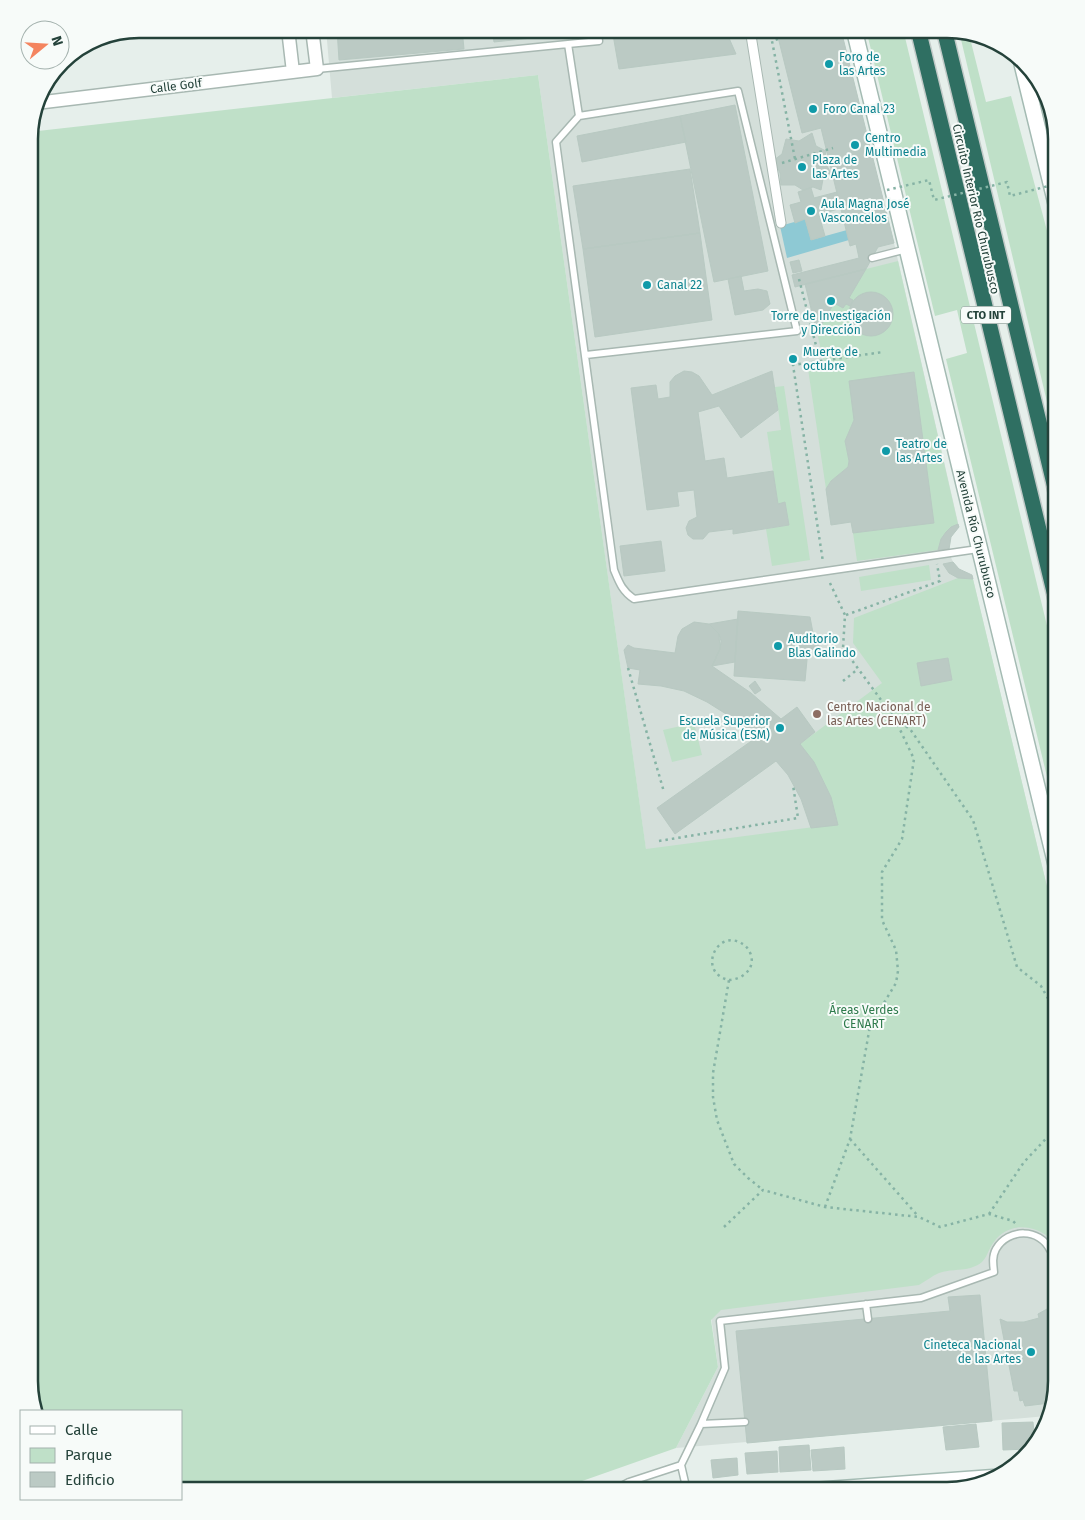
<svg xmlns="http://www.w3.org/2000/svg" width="1085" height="1520" font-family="'Fira Sans',sans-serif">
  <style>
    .built { fill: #d4dfda }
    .green { fill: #bfe0c8 }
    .water { fill: #8ec9d4 }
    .building { fill: #bbcac4; stroke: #b8c9c2 }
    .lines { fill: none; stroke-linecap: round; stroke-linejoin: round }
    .service-casing { stroke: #a8b8b2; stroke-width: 9 }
    .pedestrian-casing { stroke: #a8b8b2; stroke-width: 11 }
    .minor-casing { stroke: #a8b8b2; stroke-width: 15 }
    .secondary-casing { stroke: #a4bbb3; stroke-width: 18 }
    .motorway-casing { stroke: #c2cac8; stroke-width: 18 }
    .path { stroke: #86b3a5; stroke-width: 2.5; stroke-dasharray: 2.5 4; stroke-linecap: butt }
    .service { stroke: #fff; stroke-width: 6 }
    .pedestrian { stroke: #fff; stroke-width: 9 }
    .minor { stroke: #fff; stroke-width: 12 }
    .secondary { stroke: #fff; stroke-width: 15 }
    .motorway { stroke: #2f6f62; stroke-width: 15 }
    .path-bridge { stroke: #86b3a5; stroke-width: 2.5; stroke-dasharray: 2.5 4; stroke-linecap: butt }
    .culture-dot { fill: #0f9aa8; stroke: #f7fbf9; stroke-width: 2 }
    .education-dot { fill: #8d6e63; stroke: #f7fbf9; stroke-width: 2 }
    .labels { text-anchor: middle; stroke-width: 4; stroke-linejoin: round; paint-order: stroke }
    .shield { fill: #f7fbf9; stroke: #637a73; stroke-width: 1 }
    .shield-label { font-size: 11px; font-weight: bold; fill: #24423a }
    .culture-label { font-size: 12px; fill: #0d838f; stroke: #f7fbf9; text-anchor: start }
    .street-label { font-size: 12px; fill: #24423a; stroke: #f7fbf9 }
    .education-label { font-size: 12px; fill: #785e54; stroke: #f7fbf9; text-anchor: start }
    .park-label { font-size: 12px; fill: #2d7a4b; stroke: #f7fbf9 }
    .rim { fill: none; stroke: #24423a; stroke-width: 2.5 }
  </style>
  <rect width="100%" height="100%" fill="#e6efeb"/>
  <path class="built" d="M326,29H841L894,243L959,527L951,537L949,553L953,562L959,569L972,575L1056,924V1382L1047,1416L676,1448L718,1367L538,75L332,98Z"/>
  <path class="green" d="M730,29H762L732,37Z
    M866,29H903L1056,663V814L946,359L967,353L957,310L935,316Z
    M959,31L969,34L986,102L1011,96L1050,242L1056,378V440Z
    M538,75L646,849L837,824C830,791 821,771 800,744L882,683L853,643L854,618L958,578L973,579L1056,924V1238L1051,1239C1034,1224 1008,1222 994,1242C986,1252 988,1262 973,1267C963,1271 950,1269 939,1273C932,1276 926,1281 919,1285L721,1310L711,1320L718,1367L676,1448L568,1486L496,1491H181V1411H37L29,1381V132Z
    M898,261L958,524C946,529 941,537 938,550L857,561L853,533L934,522L854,420L845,441L849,461L848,467L831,481L826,489L808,369L825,366L817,333L834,303L843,308L866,269Z
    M784,386L810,560L772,566L766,529L789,525L785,503L778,504L767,432L781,430L775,387Z
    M929,565L931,580L861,591L859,577Z
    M694,723L702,755L672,762L663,730Z"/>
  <path class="water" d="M805,219L811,240L847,230L849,240L787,258L780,226Z"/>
  <path class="building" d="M337,29H462L464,49L339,60Z
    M492,29H570V34L494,42Z
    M612,29H725L736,54L619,69Z
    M776,29H831V32L841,30L894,243L878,247L866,269L795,287L792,275L859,258L856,244L850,246L821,128L802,133Z
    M735,105L768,271L714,282L680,116Z
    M680,116L686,142L582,162L577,136Z
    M812,133L816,146L826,151L824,161L831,173L823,179L821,190L813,187L803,190L795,185H781L780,173L774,160L782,154L786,139L799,141Z
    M690,169L700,233L583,249L573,186Z
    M811,188L814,198L837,192L841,208L819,215L825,236L811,240L805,219L795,223L790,205L801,202L798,192Z
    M700,233L712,320L595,337L583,249Z
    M799,260L802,271L793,273L790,262Z
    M866,269L849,298L853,300L850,306L846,304L843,308L834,303L817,333L805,284Z
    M741,276L744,291L758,289L767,291L770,304L763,310L735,315L728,279Z
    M849 314a22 22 0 1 1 44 0a22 22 0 1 1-44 0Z
    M684,371L692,372L699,376L712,395L772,371L778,410L741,438L719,406L698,412L705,461L724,458L727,478L773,471L778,504L785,502L789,525L733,534V529L709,532L703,539H693L688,535L686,528L689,521L697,517L694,490L677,492L679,506L647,510L631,388L656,385L658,399L670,397V382L675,376Z
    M914,372L934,523L853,533L851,522L831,525L826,489L831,481L848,467L849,461L845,441L854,420L849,381Z
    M958,524L959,527L951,537L949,549L938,550L941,539L946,532L951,527Z
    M661,541L665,571L624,576L620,546Z
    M953,562L959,569L972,575L973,579L958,578L949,573L943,564Z
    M738,611L810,617L813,633L821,650L808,649L805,681L734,676Z
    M738,619L735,662L712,666L720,649L721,641L719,634L709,624Z
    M694,622L709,624L719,634L720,649L712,666L751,693L781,719L797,707L815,732L800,744L814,762L831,797L838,825L811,828L801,799L788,775L776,761L675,834L657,808L757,737L742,724L707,702L684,691L661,686L638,684L640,670L628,668L624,650L628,645L634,648L675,653L678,636L682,629Z
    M948,658L952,680L921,686L917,663Z
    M755,681L761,690L755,694L749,686Z
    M980,1295L992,1421L747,1443L736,1331L950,1311L948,1297Z
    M1056,1304V1382L1050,1403L1025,1406L1023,1400L1020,1401L1018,1391H1014L1000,1319L1007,1322H1024L1039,1318L1038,1314Z
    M1033,1422L1035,1443L1029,1449L1003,1450L1002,1423Z
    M976,1424L979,1447L946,1450L943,1427Z
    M809,1445L811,1470L780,1472L779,1447Z
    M844,1447L845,1469L813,1471L811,1450Z
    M777,1451L778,1472L747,1474L745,1453Z
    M737,1458L738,1475L713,1478L711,1460Z"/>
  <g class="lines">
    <defs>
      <path id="service" d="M568,44L599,41L597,29
        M317,69L568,44L579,116L738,91L797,331L586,355
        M579,116L556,142L614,570C619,582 622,591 634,599L978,549
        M872,258L907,249
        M866,1304L868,1319
        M701,1424L725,1368L720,1321L921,1298L994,1272C993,1264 992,1256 996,1249C1008,1228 1040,1228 1050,1250L1056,1248
        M612,1491L629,1482L681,1465
        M687,1491L681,1465L701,1424L745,1422"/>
      <path id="pedestrian" d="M750,29L781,223"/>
      <path id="minor" d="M288,29L293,72
        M36,103L317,69L312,29"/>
      <path id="secondary" d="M854,29L1056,865
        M1022,64L1056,204
        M806,1491L1000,1477"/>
      <path id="motorway" d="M918,29L1056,600
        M944,29L1056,492"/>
    </defs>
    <use href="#service" class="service-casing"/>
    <use href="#pedestrian" class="pedestrian-casing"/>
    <use href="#minor" class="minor-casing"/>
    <use href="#secondary" class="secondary-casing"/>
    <use href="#motorway" class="motorway-casing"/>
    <path class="path" d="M778,39L772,41L795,159
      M782,163L833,148
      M799,279L820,361L793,365L823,562
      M820,361L883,352
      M846,615L940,581L937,564
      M628,668L664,792
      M843,681L858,669
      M895,719L910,729L973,820L1017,967L1041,986L1056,1013
      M659,841L798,818L793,785
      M729,980C743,979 755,969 751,955C749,949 745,945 741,943C716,929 697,973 729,980L713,1073V1097L717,1120L734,1164L748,1178L763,1190
      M850,1139L918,1216
      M825,1207L850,1139L870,1026L896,983L898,971L896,950L882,920V872L902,839L914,759L895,719L843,648L845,615L829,581
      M989,1214L1024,1162L1056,1128
      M724,1227L763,1190L825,1207L919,1217L940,1227L989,1214L1013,1221L1016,1224"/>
    <use href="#service" class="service"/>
    <use href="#pedestrian" class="pedestrian"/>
    <use href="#minor" class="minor"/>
    <use href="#secondary" class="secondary"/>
    <use href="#motorway" class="motorway"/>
    <path class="path-bridge" d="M887,190L929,180L934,200L1007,182L1010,196L1056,184"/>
  </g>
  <g class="culture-dot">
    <circle cx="829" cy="64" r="5"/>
    <circle cx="813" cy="109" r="5"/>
    <circle cx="855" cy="145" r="5"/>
    <circle cx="802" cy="167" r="5"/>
    <circle cx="811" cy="211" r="5"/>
    <circle cx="647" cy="285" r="5"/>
    <circle cx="831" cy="301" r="5"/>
    <circle cx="793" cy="359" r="5"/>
    <circle cx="886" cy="451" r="5"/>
    <circle cx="778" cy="646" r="5"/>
    <circle cx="780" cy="728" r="5"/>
    <circle cx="1031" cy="1352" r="5"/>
  </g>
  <circle class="education-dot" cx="817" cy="714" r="5"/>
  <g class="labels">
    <rect class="shield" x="961" y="306.5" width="50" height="17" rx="4"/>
    <g class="shield-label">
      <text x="986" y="319">CTO INT</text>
    </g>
    <g class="culture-label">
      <text x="839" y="61">Foro de<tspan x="839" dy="14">las Artes</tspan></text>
      <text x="823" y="113">Foro Canal 23</text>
      <text x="865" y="142">Centro<tspan x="865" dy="14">Multimedia</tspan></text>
      <text x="812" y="164">Plaza de<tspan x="812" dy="14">las Artes</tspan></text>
      <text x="821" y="208">Aula Magna José<tspan x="821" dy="14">Vasconcelos</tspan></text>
      <text x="657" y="289">Canal 22</text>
      <text x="831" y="320" text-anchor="middle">Torre de Investigación<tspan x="831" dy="14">y Dirección</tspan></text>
      <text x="803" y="356">Muerte de<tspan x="803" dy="14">octubre</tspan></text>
      <text x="896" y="448">Teatro de<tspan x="896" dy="14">las Artes</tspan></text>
      <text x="788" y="643">Auditorio<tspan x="788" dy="14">Blas Galindo</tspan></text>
      <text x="770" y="725" text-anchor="end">Escuela Superior<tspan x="770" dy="14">de Música (ESM)</tspan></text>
      <text x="1021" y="1349" text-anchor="end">Cineteca Nacional<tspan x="1021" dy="14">de las Artes</tspan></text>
    </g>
    <g class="street-label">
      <text transform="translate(176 86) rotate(-7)" y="4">Calle Golf</text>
      <text transform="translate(976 209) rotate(77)" y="4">Circuito Interior Río Churubusco</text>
      <text transform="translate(976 534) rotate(76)" y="4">Avenida Río Churubusco</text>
    </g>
    <g class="education-label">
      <text x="827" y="711">Centro Nacional de<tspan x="827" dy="14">las Artes (CENART)</tspan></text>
    </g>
    <g class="park-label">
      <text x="864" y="1014">Áreas Verdes<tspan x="864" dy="14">CENART</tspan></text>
    </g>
  </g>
  <path d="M0 0H1085V1520H0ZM139 38H947A101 101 0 0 1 1048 139V1381A101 101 0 0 1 947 1482H139A101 101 0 0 1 38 1381V139A101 101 0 0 1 139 38Z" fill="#f7fbf9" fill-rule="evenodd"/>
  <path class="rim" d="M139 38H947A101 101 0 0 1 1048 139V1381A101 101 0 0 1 947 1482H139A101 101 0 0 1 38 1381V139A101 101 0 0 1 139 38Z"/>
  <rect x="20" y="1410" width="162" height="90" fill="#f7fbf9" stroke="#a3b1ad"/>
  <rect x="30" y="1426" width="25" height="8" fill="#ffffff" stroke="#a3b1ad"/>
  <text x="65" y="1435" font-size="15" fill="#24423a">Calle</text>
  <rect x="30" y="1448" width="25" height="15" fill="#bfe0c8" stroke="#a3b1ad"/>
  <text x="65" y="1460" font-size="15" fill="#24423a">Parque</text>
  <rect x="30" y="1472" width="25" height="15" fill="#bbcac4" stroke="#a3b1ad"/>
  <text x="65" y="1485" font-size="15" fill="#24423a">Edificio</text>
  <g transform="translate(45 45) rotate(72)"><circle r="24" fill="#f7fbf9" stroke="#a3b1ad"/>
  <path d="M0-4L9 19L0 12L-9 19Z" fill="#f4845f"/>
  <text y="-8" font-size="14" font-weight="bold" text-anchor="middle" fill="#24423a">N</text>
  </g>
</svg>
